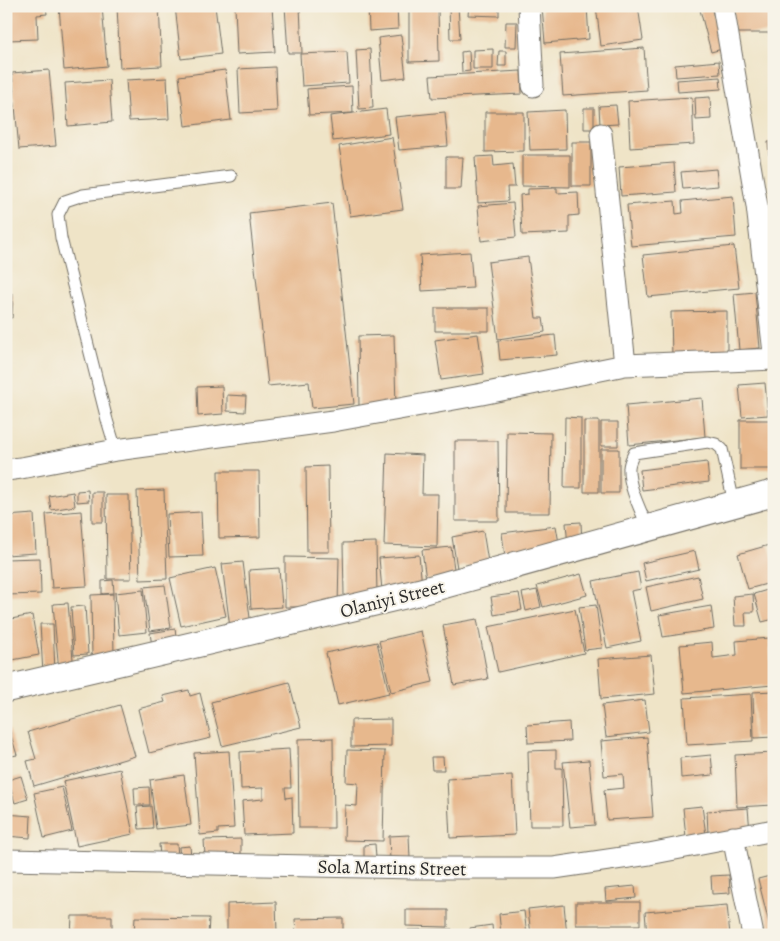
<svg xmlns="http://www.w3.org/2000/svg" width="780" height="941" font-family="Alegreya,serif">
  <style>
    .building { fill: #e7b88d }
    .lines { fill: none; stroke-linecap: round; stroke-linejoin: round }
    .service-casing { stroke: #706c62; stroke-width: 13 }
    .minor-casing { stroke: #706c62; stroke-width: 23 }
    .tertiary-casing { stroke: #706c62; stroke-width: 28 }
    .service { stroke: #fff; stroke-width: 11 }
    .minor { stroke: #fff; stroke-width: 21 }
    .tertiary { stroke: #fff; stroke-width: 26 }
    .labels { text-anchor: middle; stroke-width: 4; stroke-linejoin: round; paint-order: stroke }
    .street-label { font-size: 19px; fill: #2b2b2b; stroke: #f7f3e8 }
  </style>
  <rect width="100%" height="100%" fill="#f7f3e8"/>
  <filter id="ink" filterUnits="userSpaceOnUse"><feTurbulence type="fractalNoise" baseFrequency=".02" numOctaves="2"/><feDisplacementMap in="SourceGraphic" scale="10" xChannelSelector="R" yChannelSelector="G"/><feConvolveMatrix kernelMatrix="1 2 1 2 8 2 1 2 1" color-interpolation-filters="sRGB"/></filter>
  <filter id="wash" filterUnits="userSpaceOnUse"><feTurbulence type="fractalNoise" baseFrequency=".0096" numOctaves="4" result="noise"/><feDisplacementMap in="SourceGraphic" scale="20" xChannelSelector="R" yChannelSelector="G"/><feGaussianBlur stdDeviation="1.12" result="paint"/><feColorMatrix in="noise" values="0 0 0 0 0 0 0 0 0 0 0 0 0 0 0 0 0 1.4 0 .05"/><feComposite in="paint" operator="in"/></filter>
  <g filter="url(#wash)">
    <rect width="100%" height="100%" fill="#efe4c7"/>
    <g id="blocks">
      <path class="building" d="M6,6H46L47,14L37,15L38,39L7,40Z
        M59,6H102L107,66L64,70Z
        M117,6H159L162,66L120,68Z
        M175,6H215L221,54L181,59Z
        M235,6H272L275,52L237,54Z
        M285,6H300L302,53H288Z
        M368,6H397L398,29L369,31Z
        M409,6H438L439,61L409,62Z
        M449,6H458L460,39H450Z
        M469,6H499V16L468,15Z
        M542,6H587L589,39L545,43Z
        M596,6H638L643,40L601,46Z
        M699,6H711L722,49L711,52Z
        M734,6H773L772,33H734Z
        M506,22H517L516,47H505Z
        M401,35L406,77L382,80L378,38Z
        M644,48L647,90L563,96L560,54Z
        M370,49L373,108L359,109L356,50Z
        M493,49V69H473V50Z
        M469,51L470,71L462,72L461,52Z
        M499,51H506V66H498Z
        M347,52L349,83L302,86L300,54Z
        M719,61L720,74L676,77L675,65Z
        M770,62H774V103H771Z
        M275,67L277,111L240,113L238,69Z
        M49,70L56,146L19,149L12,73Z
        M225,70L231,120L185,126L179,76Z
        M521,71L522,94L432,98L430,76Z
        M720,77L721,89L678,92L677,80Z
        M167,78L169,119L129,121L126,80Z
        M109,80L112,122L68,126L65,83Z
        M352,86L353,113L309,115L307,89Z
        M692,97L694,144L630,148L628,101Z
        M710,97L711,119L696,120L695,98Z
        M616,105L618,124L600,125L599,106Z
        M584,108H594V129H584Z
        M386,109L389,134L333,141L330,116Z
        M565,110L566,149L530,150L528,112Z
        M445,112L448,146L399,150L395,117Z
        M485,112H524V151L485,152Z
        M392,137L403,209L350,216L339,146Z
        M572,142H591V186H572Z
        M768,142H774V155H769Z
        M522,155H570V187L522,186Z
        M493,156L494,166L513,164L515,187H507L508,201L478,203L475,157Z
        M446,157H463L461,189H446Z
        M674,163L676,192L621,196L619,167Z
        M716,169L718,186L683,189L681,172Z
        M557,188V193L578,192L579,215L569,216V233L522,235L520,195L528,194V189Z
        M733,196L736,237L631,246L627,205L675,201L676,214L683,213L682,201Z
        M332,203L354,404L312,408L309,382L268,386L249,213Z
        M513,203L516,237L481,241L478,206Z
        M734,246L739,288L648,297L643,255Z
        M470,252L473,288L422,291L420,255Z
        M528,257L536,318H543L545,332L498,339L488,262Z
        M755,292L760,348L739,350L734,294Z
        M6,294H13L12,318L6,317Z
        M435,308H489V331H435Z
        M727,311V356L672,357L671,312Z
        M478,334L484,374L441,380L435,340Z
        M394,335L396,406L359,407L358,336Z
        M555,335L557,355L500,360L498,341Z
        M765,383L768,415L742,417L739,385Z
        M222,386L223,414L198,416L197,387Z
        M227,395L246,396L245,412L227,411Z
        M702,398L705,437L629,445L626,405Z
        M565,417L581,418V488H564Z
        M740,420H771V469H740Z
        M584,421H599V492H584Z
        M601,422H618V446H601Z
        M507,432L551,433L550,513H506Z
        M455,441H498L499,521H455Z
        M601,449H619V493H601Z
        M387,453L423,455L422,494H438L437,547L384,545Z
        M707,462L709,482L642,490L640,470Z
        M328,466L329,552H307L306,467Z
        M218,471H259L260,537L219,538Z
        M88,490L89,501L77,502V491Z
        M164,490L167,579L140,580L137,491Z
        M73,492L75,506L51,510L49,496Z
        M92,492H103V522H92Z
        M106,495H129L131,579H107Z
        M81,511L87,586L52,588L46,514Z
        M201,512L203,556L169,557L167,514Z
        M34,514L36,553L6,555V516Z
        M581,522L582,545L568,546L566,523Z
        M556,526L560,549L505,557L502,533Z
        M483,531L489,568L464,566L457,568L452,537Z
        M376,542L377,595L344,596L343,543Z
        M769,545L774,562V582L748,589L738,554Z
        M451,547L455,576L426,580L422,550Z
        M695,551L699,569L646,581L642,563Z
        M419,555L422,586L382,590L379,558Z
        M285,557L339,558L338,607H285Z
        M40,558L41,594L6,595V559Z
        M243,562L251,626L230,628L222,564Z
        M215,568L226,616L181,626L170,578Z
        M279,568L282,607L251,609L249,570Z
        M638,572L641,589L631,591L641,641L607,648L593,581Z
        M581,574L587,595L543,607L537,586Z
        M698,576L703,599L651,611L646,587Z
        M113,580L114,593L102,594V581Z
        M165,585L171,628L150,631L144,587Z
        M774,588V619L762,622L754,594Z
        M143,590L147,632L119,635L115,593Z
        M537,590L541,607L526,611L522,593Z
        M519,593L522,610L494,615L491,597Z
        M113,594L114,657H92L91,595Z
        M753,594L754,612H745L746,626H735L733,596Z
        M68,603L74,671L59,672L53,604Z
        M596,605L602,648L585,650L579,607Z
        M85,606L88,654L74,655L71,607Z
        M711,606L714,629L663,637L659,615Z
        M575,609L584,653L498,672L488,627Z
        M32,615L39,655L7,661L6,620Z
        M477,619L488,679L454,685L443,625Z
        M40,624H53L55,672L43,673Z
        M175,629L177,642L152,646L150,633Z
        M421,631L433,682L391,692L379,641Z
        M769,638L773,685L684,693L680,645L712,642L713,658L737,655L736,641Z
        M377,642L389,693L338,705L326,653Z
        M651,655L655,694L601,699L598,659Z
        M289,682L301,727L222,746L211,702Z
        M189,690L190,696L200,693L211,738L149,753L138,709L165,702L163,696Z
        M774,691V737L754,738L753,692Z
        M751,694L753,741L687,745L684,698Z
        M645,700L649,732L606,737L602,705Z
        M120,705L135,756L34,786L27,761L36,759L28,732Z
        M6,719L17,755L6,757Z
        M391,719V746L351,747V720Z
        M569,722L570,741L528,743L527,725Z
        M647,737L653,817L607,820L604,790L624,788L623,774L604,776L601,741Z
        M333,738L334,828H299L298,739Z
        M289,749L291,788H285L286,798L292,797L293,833L244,835L242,801L263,799V788L241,789L240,752Z
        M347,750L385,751L383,841L344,840L345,805L357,806L358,783L346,782Z
        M556,750V768H562L563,826H530L528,751Z
        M229,751L234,828L218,829V833L200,835L194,753Z
        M774,753V805L737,807L735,755Z
        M711,755L713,775L681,778L680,758Z
        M431,757H443L444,770H432Z
        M589,760L595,825L570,827L563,762Z
        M120,769L133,834L77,846L63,781Z
        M184,775L191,825L156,829L150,780Z
        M512,775L515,835L450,838L447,779Z
        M21,776L28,799L15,803L8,780Z
        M62,787L72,831L44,838L34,793Z
        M149,787L150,805H135L134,788Z
        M151,806L153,828L139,829L137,807Z
        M702,806L706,835L686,837L683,808Z
        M748,808L750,832L708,834L707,811Z
        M6,814L31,816L30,838L6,836Z
        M409,835L410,859L390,860L389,836Z
        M241,839V854L205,856L204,840Z
        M159,844H177L178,856L160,857Z
        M375,844L376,858L364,859V845Z
        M190,846L191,857L180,858L179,847Z
        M729,875L730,893L712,894L711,876Z
        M774,875V935H772L758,879Z
        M635,886L636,898L606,901L605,889Z
        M276,902L277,933L227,934V904Z
        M576,902H640V925H576Z
        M564,905L567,935H531L528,909Z
        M727,905L730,935H647L645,912Z
        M406,910H448V927L406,926Z
        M524,911L527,935H501L499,914Z
        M72,916H112V935H71Z
        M135,917L209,918L208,935H134Z
        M343,918V935H296L295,919Z
        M492,925L493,935H471L470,928Z
        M452,929V935H408V930Z"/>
    </g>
  </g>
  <g filter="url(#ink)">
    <use href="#blocks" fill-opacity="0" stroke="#706c62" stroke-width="1"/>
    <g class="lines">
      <defs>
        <path id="service" d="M116,450L107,420L61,238L58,215L65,201L83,195L231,176
          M648,528C641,511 628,486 629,468C629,463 632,458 634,453L708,442L716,444L722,449L734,503"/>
        <path id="minor" d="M529,6L533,86
          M723,6L757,206L774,353
          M601,134L625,365
          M6,470L21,468L116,450L333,421L482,394L625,365L774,359
          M733,837L753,935
          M6,860L416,868H554L649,854L774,830"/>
        <path id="tertiary" d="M6,689L419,592L774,493"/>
      </defs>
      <use href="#service" class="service-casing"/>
      <use href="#minor" class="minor-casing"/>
      <use href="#tertiary" class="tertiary-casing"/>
      <use href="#service" class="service"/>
      <use href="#minor" class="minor"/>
      <use href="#tertiary" class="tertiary"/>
    </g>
  </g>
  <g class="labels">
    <g class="street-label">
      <text transform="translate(392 598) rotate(-14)" y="7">Olaniyi Street</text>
      <text transform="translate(392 867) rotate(1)" y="7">Sola Martins Street</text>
    </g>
  </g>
  <rect width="780" height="941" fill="none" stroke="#f7f3e8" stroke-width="25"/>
</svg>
